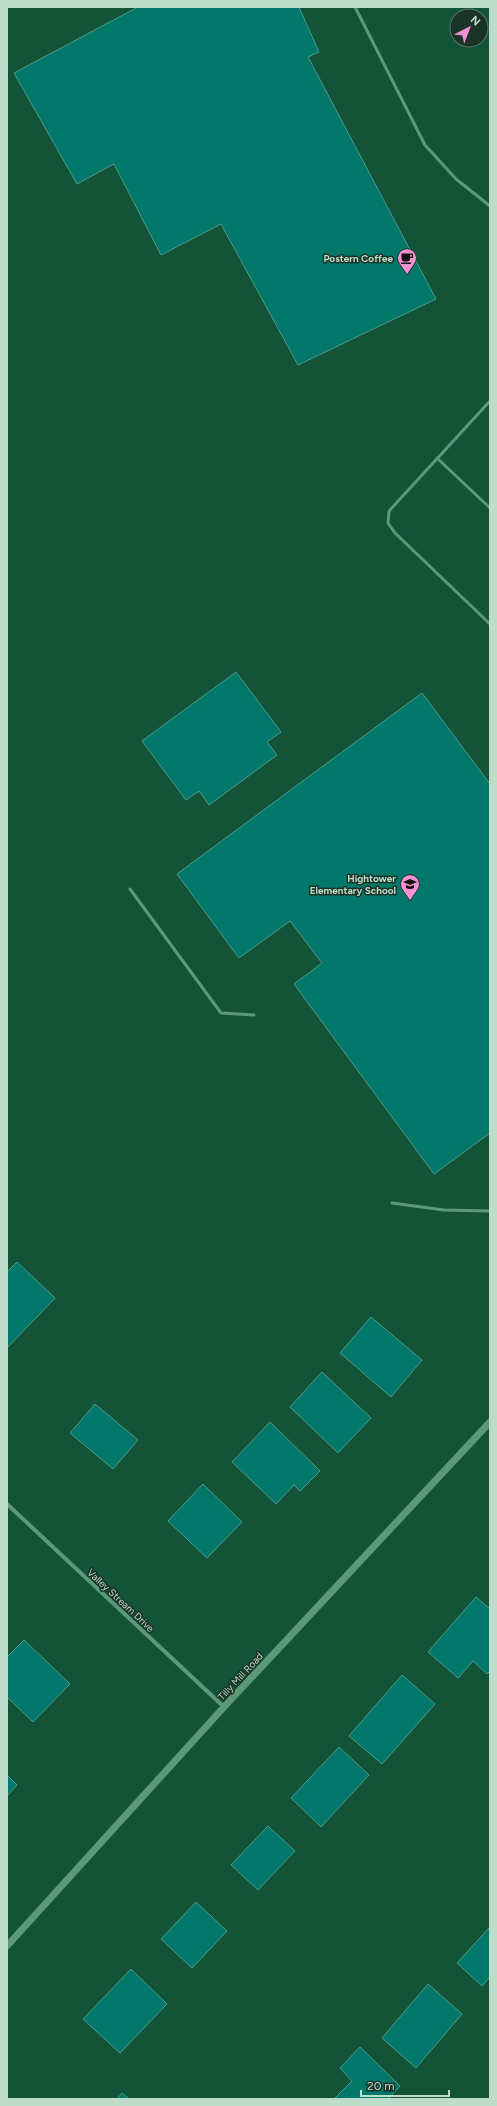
<svg xmlns="http://www.w3.org/2000/svg" width="497" height="2106" font-family="Figtree,sans-serif">
  <style>
    .building { fill: #017869; stroke: #4e9a8c }
    .lines { fill: none; stroke-linecap: round; stroke-linejoin: round }
    .service { stroke: #5d9979; stroke-width: 3 }
    .minor { stroke: #5d9979; stroke-width: 4 }
    .tertiary { stroke: #5d9979; stroke-width: 7 }
    .labels { text-anchor: middle; stroke-width: 3; stroke-linejoin: round; paint-order: stroke }
    .poi-label { font-size: 10px; font-weight: bold; fill: #bedcca; stroke: #1a3326; text-anchor: end }
    .street-label { font-size: 10px; fill: #bedcca; stroke: #1a3326 }
  </style>
  <rect width="100%" height="100%" fill="#135338"/>
  <path class="building" d="M138,7H299L319,52L308,57L436,299L298,365L221,224L161,255L114,164L77,184L14,73Z
    M236,672L281,732L267,742L277,755L209,805L199,791L186,800L142,741Z
    M422,693L490,784V1133L434,1174L294,984L322,963L290,921L239,958L177,874Z
    M17,1262L55,1298L7,1348V1272Z
    M371,1317L422,1360L391,1397L340,1353Z
    M322,1372L371,1418L338,1453L290,1407Z
    M95,1404L138,1440L113,1469L70,1433Z
    M270,1422L320,1471L300,1491L294,1485L276,1504L232,1462Z
    M203,1484L242,1522L207,1558L168,1521Z
    M476,1597L490,1609V1671L487,1674L473,1661L458,1678L428,1652Z
    M24,1640L70,1684L33,1722L7,1697V1657Z
    M402,1675L435,1704L382,1764L349,1736Z
    M339,1747L369,1775L321,1827L291,1798Z
    M7,1775L17,1785L7,1796Z
    M268,1826L295,1851L258,1890L231,1865Z
    M196,1902L227,1931L192,1968L161,1939Z
    M490,1927V1977L482,1986L457,1963Z
    M131,1969L167,2004L120,2053L83,2019Z
    M428,1984L462,2014L416,2068L382,2038Z
    M360,2047L400,2086L388,2099H334L352,2081L340,2068Z
    M122,2093L129,2099H117Z"/>
  <g class="lines">
    <path class="service" d="M355,7L425,145L456,179L490,206
      M490,401L389,511L388,523L395,533L490,624
      M437,458L490,508
      M130,889L221,1013L254,1015
      M392,1203L444,1210L490,1211"/>
    <path class="minor" d="M7,1504L224,1707"/>
    <path class="tertiary" d="M7,1946L224,1707L490,1422"/>
  </g>
  <defs>
    <symbol id="cafe-pin" viewBox="-11 -11 22 30"><path d="M0 17L-7.5 6A9.5 9.5 0 1 1 7.5 6Z" fill="#f491d4" stroke="#1a3326"/><path d="M-5.5-4.5H6V0H3Q3 3.5 0 3.5H-2.5Q-5.5 3.5-5.5 0ZM3-3.2v2h1.7v-2ZM-6 4.5H4V6H-6Z" fill="#111"/></symbol>
    <symbol id="school-pin" viewBox="-11 -11 22 30"><path d="M0 17L-7.5 6A9.5 9.5 0 1 1 7.5 6Z" fill="#f491d4" stroke="#1a3326"/><path d="M0-5L7-2L0 1L-7-2ZM-4 1L0 2.5L4 1V4Q0 6-4 4Z" fill="#111"/></symbol>
  </defs>
  <g fill-rule="evenodd">
    <use href="#cafe-pin" x="396" y="247" width="22" height="30"/>
    <use href="#school-pin" x="399" y="873" width="22" height="30"/>
  </g>
  <g class="labels">
    <g class="poi-label">
      <text x="393" y="262">Postern Coffee</text>
      <text x="396" y="882">Hightower<tspan x="396" dy="12">Elementary School</tspan></text>
    </g>
    <g class="street-label">
      <text transform="translate(121 1600) rotate(43)" y="4">Valley Stream Drive</text>
      <text transform="translate(240 1676) rotate(-47)" y="4">Tilly Mill Road</text>
    </g>
  </g>
  <rect width="497" height="2106" fill="none" stroke="#bedcca" stroke-width="16"/>
  <g transform="translate(469 28) rotate(42)"><circle r="19" fill="#1a3326" stroke="#5c7768"/>
  <path d="M0-3L7 15L0 10L-7 15Z" fill="#f491d4"/>
  <text y="-6" font-size="11" font-weight="bold" text-anchor="middle" fill="#bedcca">N</text>
  </g>
  <path d="M361 2090v6h88v-6" fill="none" stroke="#bedcca" stroke-width="2"/>
  <text x="367" y="2090" font-size="12" fill="#bedcca" stroke="#1a3326" stroke-width="3" paint-order="stroke">20 m</text>
</svg>
